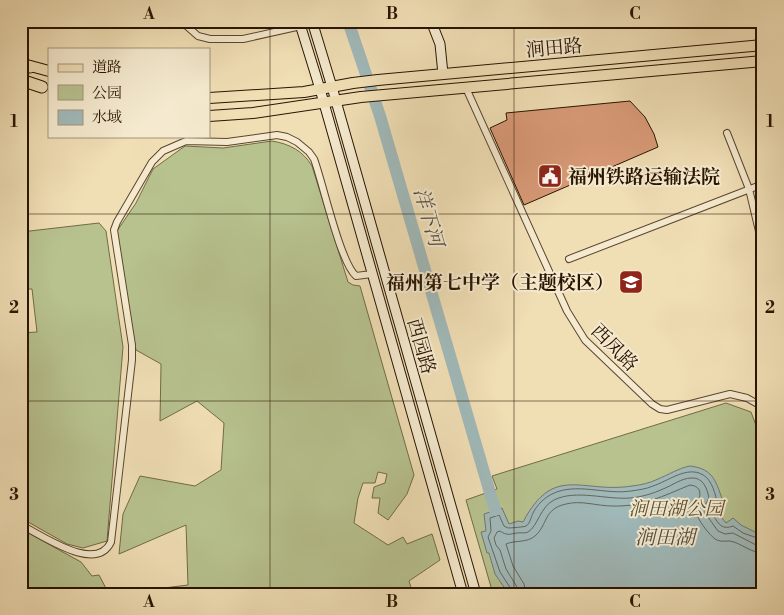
<svg xmlns="http://www.w3.org/2000/svg" width="784" height="615" font-family="'Libre Bodoni','Noto Serif SC',serif">
  <style>
    .green { fill: #b7c28f; stroke: #706b48 }
    .water { fill: #a0b9b9; stroke: #70776f }
    .lines { fill: none; stroke-linecap: round; stroke-linejoin: round }
    .shore { stroke: #64665d; stroke-width: 1 }
    .river { stroke: #a0b9b9; stroke-width: 12 }
    .building { fill: #d89976; stroke: #281401 }
    .street-casing { stroke: #5a462e; stroke-width: 8 }
    .secondary-casing { stroke: #281401; stroke-width: 11 }
    .primary-casing { stroke: #281401; stroke-width: 12 }
    .highway-casing { stroke: #281401; stroke-width: 13 }
    .street { stroke: #f5eacf; stroke-width: 6 }
    .secondary { stroke: #f5eacf; stroke-width: 9 }
    .primary { stroke: #f0deb5; stroke-width: 10 }
    .highway { stroke: #f0deb5; stroke-width: 11 }
    .grid { fill: none; stroke: #281401; stroke-width: 1; stroke-opacity: 0.55 }
    .labels { text-anchor: middle; stroke-width: 4; stroke-linejoin: round; paint-order: stroke }
    .street-label { font-size: 19px; fill: #281401; stroke: #f5eacf }
    .poi-label { font-size: 19px; font-weight: bold; fill: #281401; stroke: #f5eacf; text-anchor: start }
    .park-label { font-size: 19px; font-style: italic; fill: #5a5133; stroke: #f5eacf }
    .water-label { font-size: 20px; font-style: italic; fill: #524e41; stroke: #f5eacf }
    .neatline { fill: none; stroke: #281401; stroke-width: 2 }
    .grid-label { font-size: 16px; text-anchor: middle; font-weight: bold; fill: #281401 }
  </style>
  <rect width="100%" height="100%" fill="#f0deb5"/>
  <filter id="stains"><feTurbulence type="fractalNoise" baseFrequency=".004" numOctaves="4"/><feColorMatrix values="0 0 0 0 .2 0 0 0 0 .09 0 0 0 0 .02 0 0 0 .5 -.17"/></filter>
  <radialGradient id="worn" r=".72"><stop offset=".6" stop-color="#630" stop-opacity="0"/><stop offset="1" stop-color="#630" stop-opacity=".3"/></radialGradient>
  <path class="green" d="M272,141C290,144 303,151 312,166L348,282L353,285L360,286L414,475L407,494L388,520L378,513L380,498H372L374,487L385,483L387,474L378,472L375,483H363L358,498L354,523L388,545L403,537L407,544L432,534L440,560L409,581L413,594H116L188,585L186,525L119,554L123,514L140,476L195,486L221,470L224,423L197,401L160,421L161,364L136,350L126,300L117,231L136,203L153,169L185,146L223,148Z
    M99,223L106,231L123,347L107,541L83,548L67,544L21,518V333L37,332L32,289H21V232Z
    M726,403L751,412L763,444V594H493L466,500L497,489L492,476Z
    M21,529L81,562L92,576L99,575L109,594H21Z"/>
  <path class="water" d="M690,466C715,469 716,483 724,504L715,509L726,523L733,518L741,525L763,536V594H511L510,592L508,593L495,574L489,553H487L481,532L486,531L484,514L502,508L509,524L518,521L523,522C554,463 582,494 632,486C641,485 650,483 658,479C668,475 679,468 690,466Z"/>
  <g class="lines">
    <path class="shore" d="M512,594L511,589L500,572L488,537L491,531L490,518L499,515L504,526L508,528C510,528 525,527 526,526C530,524 531,517 533,513C537,505 544,498 552,494C576,482 605,495 631,491C638,490 646,489 653,486C668,481 684,468 699,473C711,477 714,490 717,501L711,506V511C717,521 720,531 733,526L743,533L763,540
      M519,594L517,587L506,569L500,550L496,545L494,538L497,532L500,531C507,536 510,534 517,533C521,532 524,534 528,532C538,526 540,507 554,500C576,489 606,500 630,498C641,497 652,494 663,489C671,486 682,478 691,478C703,477 707,488 709,498L705,505V513L718,531L725,534L733,533L756,545L763,546
      M526,594L524,584L513,566L506,544C515,540 527,543 535,536C548,525 543,509 566,504C581,500 597,506 612,506C642,507 663,496 690,485C709,487 694,506 698,517C701,524 709,534 715,539C720,542 724,541 730,541C741,543 751,553 763,553"/>
    <path class="river" d="M348,21L380,116L495,510"/>
  </g>
  <path class="building" d="M630,101L645,117L654,134L658,147L524,205L490,128L507,120L506,113Z"/>
  <g class="lines">
    <defs>
      <path id="street" d="M181,21L198,36L210,39H243L301,26
        M21,31L25,21
        M466,88L567,311L585,340L652,404L660,409L667,410L730,394L747,398L763,407
        M759,106L763,117
        M727,133L749,189L763,248
        M569,259L763,184
        M21,525C42,535 96,574 111,542L132,360V345L114,230L117,222L152,162L163,151L186,141L227,142L277,135L287,137L297,142L309,152L314,159C323,183 340,262 356,276L372,274"/>
      <path id="secondary" d="M299,21L320,89L463,594
        M312,21L332,87L476,594
        M431,21L440,44L443,74"/>
      <path id="primary" d="M23,64L49,71
        M209,98L304,92L353,83L378,80L763,45
        M209,116L253,113L361,97L763,61"/>
      <path id="highway" d="M21,64L30,67
        M21,80L42,87"/>
    </defs>
    <use href="#street" class="street-casing"/>
    <use href="#secondary" class="secondary-casing"/>
    <use href="#primary" class="primary-casing"/>
    <use href="#highway" class="highway-casing"/>
    <use href="#street" class="street"/>
    <use href="#secondary" class="secondary"/>
    <use href="#primary" class="primary"/>
    <use href="#highway" class="highway"/>
  </g>
  <path class="grid" d="M270,21V594M514,21V594M21,214H763M21,401H763"/>
  <defs>
    <symbol id="civic-square" viewBox="-11 -11 22 22"><rect x="-9" y="-9" width="18" height="18" rx="4" fill="#8f2418" stroke="#f5eacf"/><path d="M-.6-6.5H3V-4.5H.6V-3L4-1V1h2V6H-6V1h2V-1L-.6-3ZM-1.2 2.5V6h2.4V2.5Z" fill="#fff"/></symbol>
    <symbol id="school-square" viewBox="-11 -11 22 22"><rect x="-9" y="-9" width="18" height="18" rx="4" fill="#8f2418" stroke="#f5eacf"/><path d="M0-5L7-2L0 1L-7-2ZM-4 1L0 2.5L4 1V4Q0 6-4 4Z" fill="#fff"/></symbol>
  </defs>
  <g fill-rule="evenodd">
    <use href="#civic-square" x="536" y="162" width="28" height="28"/>
    <use href="#school-square" x="617" y="268" width="28" height="28"/>
  </g>
  <g class="labels">
    <g class="street-label">
      <text transform="translate(554 47) rotate(-5)" y="7">涧田路</text>
      <text transform="translate(422 346) rotate(74)" y="7">西园路</text>
      <text transform="translate(615 347) rotate(45)" y="7">西凤路</text>
    </g>
    <g class="poi-label">
      <text x="568" y="183">福州铁路运输法院</text>
      <text x="614" y="289" text-anchor="end">福州第七中学（主题校区）</text>
    </g>
    <g class="park-label">
      <text x="676" y="515">涧田湖公园</text>
    </g>
    <g class="water-label">
      <text transform="translate(429 217) rotate(74)" y="7">洋下河</text>
      <text x="665" y="544">涧田湖</text>
    </g>
  </g>
  <rect width="784" height="615" fill="none" stroke="#f0deb5" stroke-width="55"/>
  <rect x="48" y="48" width="162" height="90" fill="#f5eacf" stroke="#a3947d"/>
  <rect x="58" y="64" width="25" height="8" fill="#f0deb5" stroke="#a3947d"/>
  <text x="92" y="72" font-size="15" fill="#281401">道路</text>
  <rect x="58" y="85" width="25" height="15" fill="#b7c28f" stroke="#a3947d"/>
  <text x="92" y="98" font-size="15" fill="#281401">公园</text>
  <rect x="58" y="110" width="25" height="15" fill="#a0b9b9" stroke="#a3947d"/>
  <text x="92" y="122" font-size="15" fill="#281401">水域</text>
  <rect x="28" y="28" width="728" height="560" class="neatline"/>
  <g class="grid-label">
    <text x="149" y="19">A</text>
    <text x="392" y="19">B</text>
    <text x="635" y="19">C</text>
    <text x="14" y="127">1</text>
    <text x="770" y="127">1</text>
    <text x="14" y="313">2</text>
    <text x="770" y="313">2</text>
    <text x="14" y="500">3</text>
    <text x="770" y="500">3</text>
    <text x="149" y="607">A</text>
    <text x="392" y="607">B</text>
    <text x="635" y="607">C</text>
  </g>
  <rect width="100%" height="100%" filter="url(#stains)"/>
  <rect width="100%" height="100%" fill="url(#worn)"/>
</svg>
